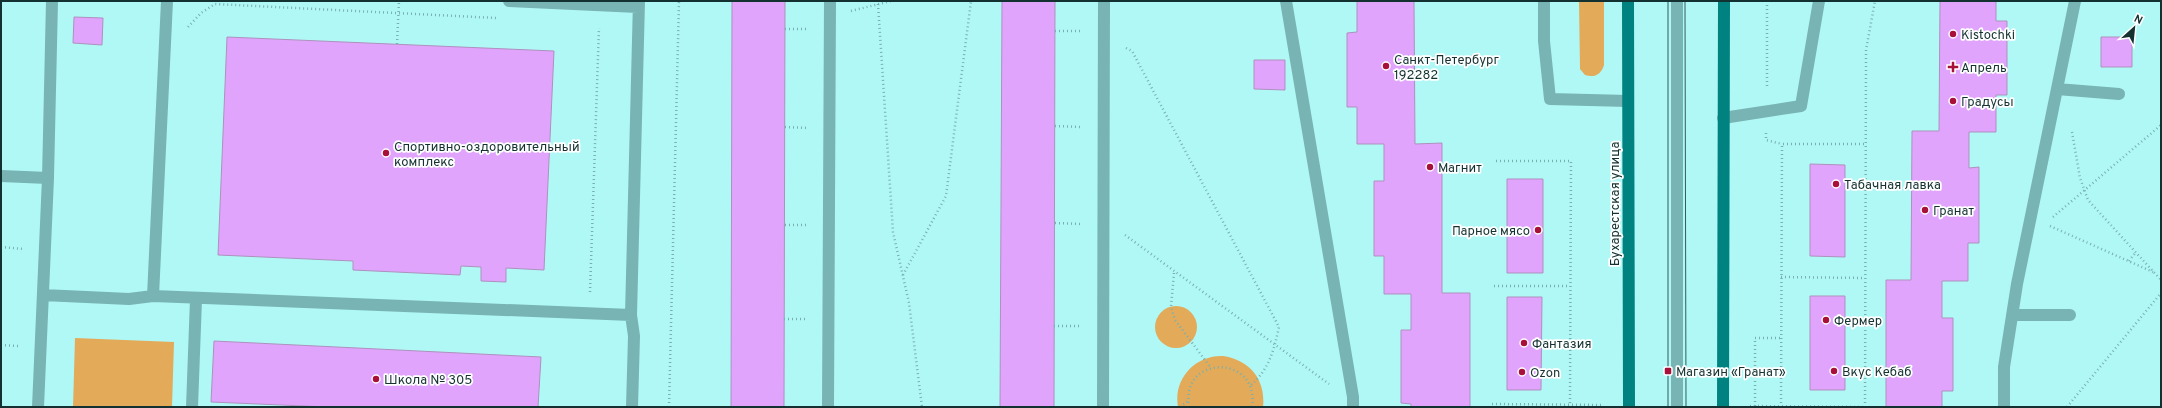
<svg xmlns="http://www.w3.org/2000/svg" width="2162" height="408" font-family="Overpass,sans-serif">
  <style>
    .green { fill: #e2aa59 }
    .building { fill: #e0a4fd; stroke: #ae91bd }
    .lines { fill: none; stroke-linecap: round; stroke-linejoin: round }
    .path { stroke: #78b1b0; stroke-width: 2.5; stroke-dasharray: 1 3; stroke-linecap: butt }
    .minor { stroke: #78b4b3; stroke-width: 12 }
    .major { stroke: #008281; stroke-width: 12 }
    .tram { stroke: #345a59; stroke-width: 1 }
    .poi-dot { fill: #a8103a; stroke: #fff; stroke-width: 1.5 }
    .labels { text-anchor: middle; stroke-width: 3.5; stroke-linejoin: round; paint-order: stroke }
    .poi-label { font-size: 13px; fill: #133130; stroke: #fff; text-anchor: start }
    .street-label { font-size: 13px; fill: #133130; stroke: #fff }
  </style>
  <rect width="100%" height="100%" fill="#b0f8f6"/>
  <path class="green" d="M1579,1H1604V65C1601,75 1594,78 1585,75L1580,69Z
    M1155 327a21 21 0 1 1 42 0a21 21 0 1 1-42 0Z
    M75,338L174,342L172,407H73Z
    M1223,356C1250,360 1266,380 1263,407H1178C1173,379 1195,355 1223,356Z"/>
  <path class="building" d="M732,1H785L784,407H731Z
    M1002,1H1055L1054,407H1000Z
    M1357,1H1414L1415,144L1442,143V293H1470V407H1411V404L1401,403V330H1411V294H1384V256H1374V181H1384V144H1357V107H1347V33L1357,32Z
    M1940,1H1996V21H2007V95H1996V132H1969V168L1979,167V243H1968V281H1942V318H1953V391H1942V407H1886V280H1911L1912,131H1939Z
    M74,17L103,18L102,45L73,43Z
    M227,37L554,51L544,270L506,268V282L481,281V267L461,266L460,275L353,270V261L218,255Z
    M2101,37H2132V67H2101Z
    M1254,60H1285V90L1254,89Z
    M1810,164L1845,165V257L1810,256Z
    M1507,179H1543V273H1507Z
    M1810,296H1845V390H1810Z
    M1507,297H1542L1541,390H1507Z
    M214,341L541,357L538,407H327L211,402Z"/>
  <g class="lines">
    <path class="path" d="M1767,1V88
      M878,4L893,232L909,303L922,407
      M851,11L891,1
      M188,27L201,13L215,4L496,18
      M785,29H808
      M1055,31H1083
      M397,44L399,1
      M1126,48L1132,51L1279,327C1274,350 1269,370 1250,386
      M1055,126L1082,127
      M785,127L808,128
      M2072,132L2080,178L2088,200L2161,280
      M1766,133V140L1782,144
      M1496,161H1571L1570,407
      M2053,217L2161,125
      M1055,223L1082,224
      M785,225H808
      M2050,226L2153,272
      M1125,235L1329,384
      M1,247L24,249
      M2129,261L2136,252
      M1174,273L1171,307L1175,320L1211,368
      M903,275L946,196L971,1
      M1781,277L1865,278
      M1494,286H1570
      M590,292L599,28
      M784,319H808
      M1054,326H1082
      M1,345L18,346
      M1492,404L1604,405
      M1750,406L1865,407
      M1755,406V338H1781
      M669,407L679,1
      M1180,407L1188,401
      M1189,407C1180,354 1260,354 1252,407
      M1781,407L1782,144H1866
      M1865,407L1866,50L1875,1
      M2067,407L2161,293"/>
    <path class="minor" d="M509,1L638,7
      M1286,1L1353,397V407
      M1544,1V41L1550,99L1628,101
      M1677,1V407
      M2057,89L2119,94
      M1723,118L1801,106L1819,1
      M1,176L48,178
      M43,295L129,299L153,296L631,315
      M153,296L167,1
      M2012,315H2070
      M38,407L48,178L52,1
      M192,407L196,299
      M632,407L634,336L631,315L639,1
      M828,407L830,1
      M1103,407L1104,1
      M2004,407V367L2017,284L2075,1"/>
    <path class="major" d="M1628,1L1629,407
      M1723,407L1724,1"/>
    <path class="tram" d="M1685,1L1686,407
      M1668,407V1"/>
  </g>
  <g class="poi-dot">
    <circle cx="1953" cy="34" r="4"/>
    <circle cx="1386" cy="66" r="4"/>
    <path d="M1951 61h4v4h4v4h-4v4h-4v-4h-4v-4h4z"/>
    <circle cx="1953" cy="101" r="4"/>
    <circle cx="386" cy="153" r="4"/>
    <circle cx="1430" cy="167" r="4"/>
    <circle cx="1836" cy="184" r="4"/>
    <circle cx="1925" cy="210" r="4"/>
    <circle cx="1538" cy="230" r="4"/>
    <circle cx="1826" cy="320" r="4"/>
    <circle cx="1524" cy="343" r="4"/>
    <rect x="1664" y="367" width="8" height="8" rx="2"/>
    <circle cx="1834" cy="371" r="4"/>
    <circle cx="1522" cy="372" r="4"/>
    <circle cx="376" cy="379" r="4"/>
  </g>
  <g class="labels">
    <g class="poi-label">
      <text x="1961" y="39">Kistochki</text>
      <text x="1394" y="64">Санкт-Петербург<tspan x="1394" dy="15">192282</tspan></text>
      <text x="1961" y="72">Апрель</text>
      <text x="1961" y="106">Градусы</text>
      <text x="394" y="151">Спортивно-оздоровительный<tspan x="394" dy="15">комплекс</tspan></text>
      <text x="1438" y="172">Магнит</text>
      <text x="1844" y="189">Табачная лавка</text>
      <text x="1933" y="215">Гранат</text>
      <text x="1530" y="235" text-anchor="end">Парное мясо</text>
      <text x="1834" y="325">Фермер</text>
      <text x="1532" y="348">Фантазия</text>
      <text x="1676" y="376">Магазин «Гранат»</text>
      <text x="1842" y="376">Вкус Кебаб</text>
      <text x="1530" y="377">Ozon</text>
      <text x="384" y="384">Школа № 305</text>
    </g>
    <g class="street-label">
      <text transform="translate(1614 204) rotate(-90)" y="5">Бухарестская улица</text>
    </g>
  </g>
  <rect width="2162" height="408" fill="none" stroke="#133130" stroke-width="4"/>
  <g transform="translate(2134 28) rotate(27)" stroke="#ffffff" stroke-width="3" paint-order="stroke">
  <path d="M0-3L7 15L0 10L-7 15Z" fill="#133130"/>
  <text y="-6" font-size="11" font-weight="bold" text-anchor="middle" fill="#133130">N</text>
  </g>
</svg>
